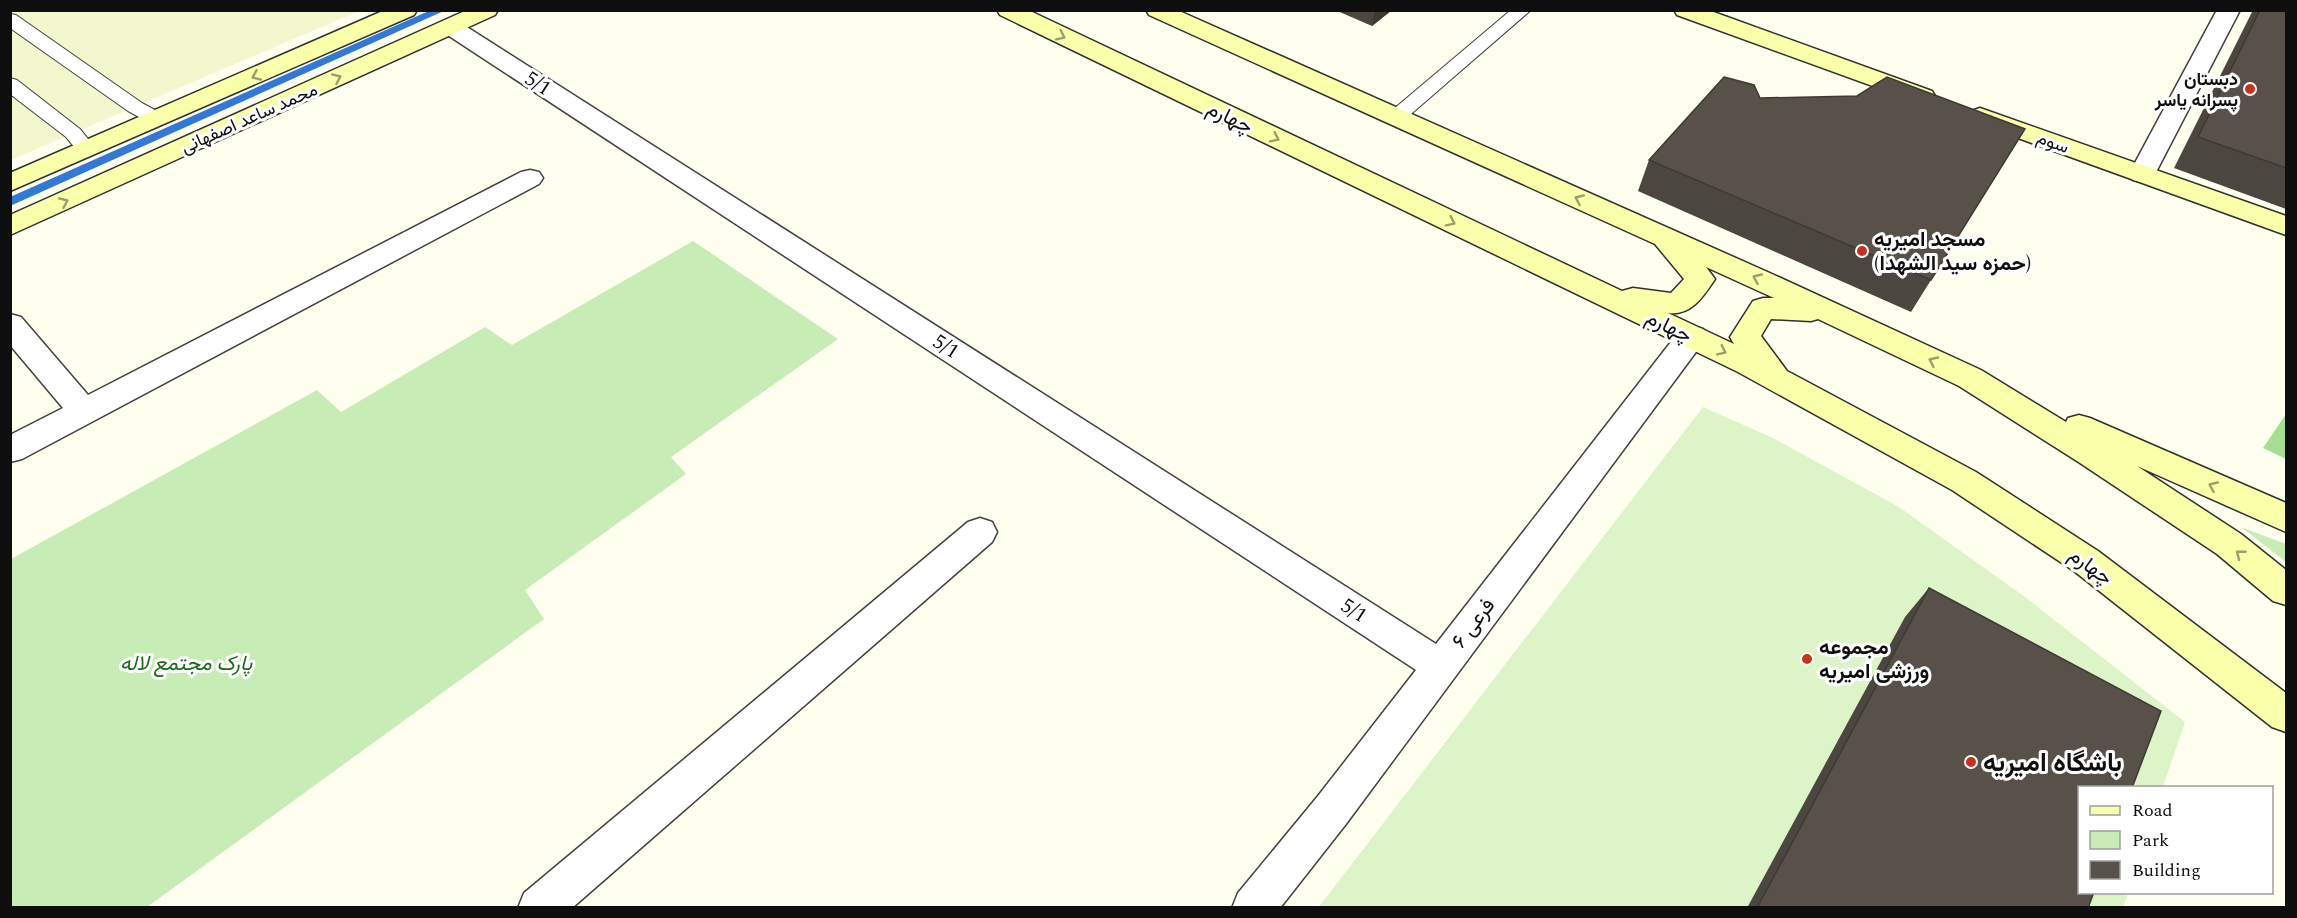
<svg xmlns="http://www.w3.org/2000/svg" width="2297" height="918" font-family="Spectral,Vazirmatn,serif">
  <style>
    .farmland { fill: #f3f7cd }
    .green { fill: #c8ecb6 }
    .forest { fill: #a8de94 }
    .pitch { fill: #ddf3c8 }
    .lines { fill: none; stroke-linecap: round; stroke-linejoin: round }
    .stream { fill: #3278d6; fill-rule: evenodd }
    .lane-casing { stroke: #414141; stroke-width: 2 }
    .street-casing { stroke: #414141; stroke-width: 3 }
    .secondary-casing { stroke: #303030; stroke-width: 3 }
    .lane { fill: #fff; fill-rule: evenodd }
    .street { fill: #fff; fill-rule: evenodd }
    .secondary { fill: #faffaa; fill-rule: evenodd }
    .wall { fill: #4c4640 }
    .shaded-wall { fill: #3e3934 }
    .building { fill: #58514a; stroke: #3e3934; stroke-width: 1.5 }
    .oneway { stroke: #9c9f6c }
    .poi-dot { fill: #c8321c; stroke: #fff; stroke-width: 2 }
    .labels { text-anchor: middle; stroke-width: 6; stroke-linejoin: round; paint-order: stroke }
    .far-poi-label { font-size: 18px; font-weight: bold; fill: #0e0e0e; stroke: #fff; text-anchor: end }
    .far-street-label { font-size: 18px; fill: #0e0e0e; stroke: #fff }
    .street-label { font-size: 21px; fill: #0e0e0e; stroke: #fff }
    .poi-label { font-size: 21px; font-weight: bold; fill: #0e0e0e; stroke: #fff; text-anchor: start }
    .park-label { font-size: 21px; font-style: italic; fill: #1c6b1a; stroke: #fff }
    .near-poi-label { font-size: 26px; font-weight: bold; fill: #0e0e0e; stroke: #fff; text-anchor: start }
  </style>
  <rect width="100%" height="100%" fill="#ffffef"/>
  <path class="farmland" d="M11,11H359L11,160Z"/>
  <path class="green" d="M693,241L838,339L671,457L686,474L525,590L544,619L147,907H11V559L317,390L341,412L485,327L512,345Z
    M2241,527L2286,544V562Z"/>
  <path class="forest" d="M2286,414V459L2263,448Z"/>
  <path class="pitch" d="M1703,407L1773,438L1899,507L2025,597L2185,722L2163,787L2080,788V892L2128,893L2123,907L1318,908Z"/>
  <g class="lines">
    <path class="stream" d="M431,10H446L10,206V197Z"/>
    <defs>
      <path id="lane" d="M1511,10H1531L1403,121H1389L1386,117L1389,113Z
        M10,14L16,15L142,103L164,115L167,119L164,123H150L128,111L10,28Z
        M10,78L17,80L80,129L97,150L94,154L87,156L80,154L66,137L10,94Z"/>
      <path id="street" d="M2217,10H2240L2155,174L2151,180L2142,182L2133,180L2129,174Z
        M451,20L459,22L1436,644L1681,329L1692,326L1703,329L1707,337L1346,824L1280,908H1232L1238,893L1318,796L1416,670L443,32L439,27L443,22Z
        M530,170L539,172L543,178L539,184L22,459L10,462V435L63,408L10,345V314L21,317L88,395L521,172Z
        M980,518L992,522L997,532L992,542L572,908H518L524,893L968,522Z"/>
      <path id="secondary" d="M385,10H417L414,15L10,191V173Z
        M467,10H498L495,15L10,235V215Z
        M997,10H1028L1622,291L1633,288L1671,293L1684,279L1655,244L1149,15L1146,10H1177L1772,274L1981,370L2066,422L2068,418L2079,415L2090,418L2286,503V532L2137,466L2241,534L2286,570V605L2273,601L2217,554L2077,461L1959,386L1818,319L1811,321L1771,319L1761,336L1787,371L1976,472L2098,551L2286,693V732L2272,727L2074,571L1952,490L1738,372L1000,15ZM1706,267L1774,298H1763L1753,301L1730,337L1734,344L1668,313C1691,316 1703,297 1715,279Z
        M1674,10H1708L1932,91L1935,96L1932,101L1923,103L1914,101L1677,15Z
        M1980,108L2286,216V235L1971,121L1967,116L1971,111Z"/>
    </defs>
    <use href="#lane" class="lane-casing"/>
    <use href="#street" class="street-casing"/>
    <use href="#secondary" class="secondary-casing"/>
    <use href="#lane" class="lane"/>
    <use href="#street" class="street"/>
    <use href="#secondary" class="secondary"/>
  </g>
  <path class="wall" d="M1335,10H1392L1372,26Z
    M2253,10H2286V209L2174,168Z
    M1760,98L1931,280L1911,312L1638,191L1649,160Z
    M1929,588L2088,908H1747L1905,617Z"/>
  <path class="shaded-wall" d="M1375,10H1392L1372,26Z"/>
  <path class="building" d="M2260,10H2286V168L2198,137Z
    M1724,77L1754,85L1760,98L1857,96L1887,77L2025,129L1931,280L1649,160Z
    M1929,588L2161,711L2132,788H2079V892H2094L2088,908H1757Z"/>
  <defs><path id="oneway-chevron" d="M-2-3.5L2.5 0L-2 3.5" fill="none" stroke-width="1.6" stroke-linecap="round" stroke-linejoin="round" transform="scale(1.5)"/></defs>
  <g class="oneway">
    <use href="#oneway-chevron" transform="translate(1061 36) rotate(26)"/>
    <use href="#oneway-chevron" transform="translate(256 76) rotate(156)"/>
    <use href="#oneway-chevron" transform="translate(337 78) rotate(-24)"/>
    <use href="#oneway-chevron" transform="translate(1275 138) rotate(26)"/>
    <use href="#oneway-chevron" transform="translate(1579 199) rotate(-156)"/>
    <use href="#oneway-chevron" transform="translate(64 202) rotate(-24)"/>
    <use href="#oneway-chevron" transform="translate(1451 222) rotate(26)"/>
    <use href="#oneway-chevron" transform="translate(1757 278) rotate(-156)"/>
    <use href="#oneway-chevron" transform="translate(1722 351) rotate(26)"/>
    <use href="#oneway-chevron" transform="translate(1933 361) rotate(-155)"/>
    <use href="#oneway-chevron" transform="translate(2213 486) rotate(-156)"/>
    <use href="#oneway-chevron" transform="translate(2240 554) rotate(-142)"/>
  </g>
  <g class="poi-dot">
    <circle cx="2250" cy="89" r="6"/>
    <circle cx="1862" cy="251" r="6"/>
    <circle cx="1807" cy="659" r="6"/>
    <circle cx="1971" cy="762" r="6"/>
  </g>
  <g class="labels">
    <g class="far-poi-label">
      <text x="2238" y="85">دبستان<tspan x="2238" dy="21">پسرانه یاسر</tspan></text>
    </g>
    <g class="far-street-label">
      <text transform="translate(249 118) rotate(-24)" y="6">محمد ساعد اصفهانی</text>
      <text transform="translate(2053 142) rotate(20)" y="6">سوم</text>
    </g>
    <g class="street-label">
      <text transform="translate(538 83) rotate(33)" y="7">5/1</text>
      <text transform="translate(1230 117) rotate(26)" y="7">چهارم</text>
      <text transform="translate(1669 326) rotate(26)" y="7">چهارم</text>
      <text transform="translate(946 346) rotate(33)" y="7">5/1</text>
      <text transform="translate(2091 566) rotate(36)" y="7">چهارم</text>
      <text transform="translate(1354 610) rotate(33)" y="7">5/1</text>
      <text transform="translate(1473 623) rotate(-53)" y="7">فرعی ۶</text>
    </g>
    <g class="poi-label">
      <text x="1874" y="246">مسجد امیریه<tspan x="1874" dy="24">(حمزه سید الشهدا)</tspan></text>
      <text x="1819" y="654">مجموعه<tspan x="1819" dy="24">ورزشی امیریه</tspan></text>
    </g>
    <g class="park-label">
      <text x="186" y="670">پارک مجتمع لاله</text>
    </g>
    <g class="near-poi-label">
      <text x="1983" y="771">باشگاه امیریه</text>
    </g>
  </g>
  <rect width="2297" height="918" fill="none" stroke="#0e0e0e" stroke-width="24"/>
  <rect x="2078" y="786" width="195" height="108" fill="#ffffff" stroke="#9f9f9f" stroke-width="1.5"/>
  <rect x="2090" y="806" width="30" height="9" fill="#faffaa" stroke="#9f9f9f" stroke-width="1.5"/>
  <text x="2132" y="816" font-size="18" fill="#0e0e0e">Road</text>
  <rect x="2090" y="831" width="30" height="18" fill="#c8ecb6" stroke="#9f9f9f" stroke-width="1.5"/>
  <text x="2132" y="846" font-size="18" fill="#0e0e0e">Park</text>
  <rect x="2090" y="861" width="30" height="18" fill="#58514a" stroke="#9f9f9f" stroke-width="1.5"/>
  <text x="2132" y="876" font-size="18" fill="#0e0e0e">Building</text>
</svg>
